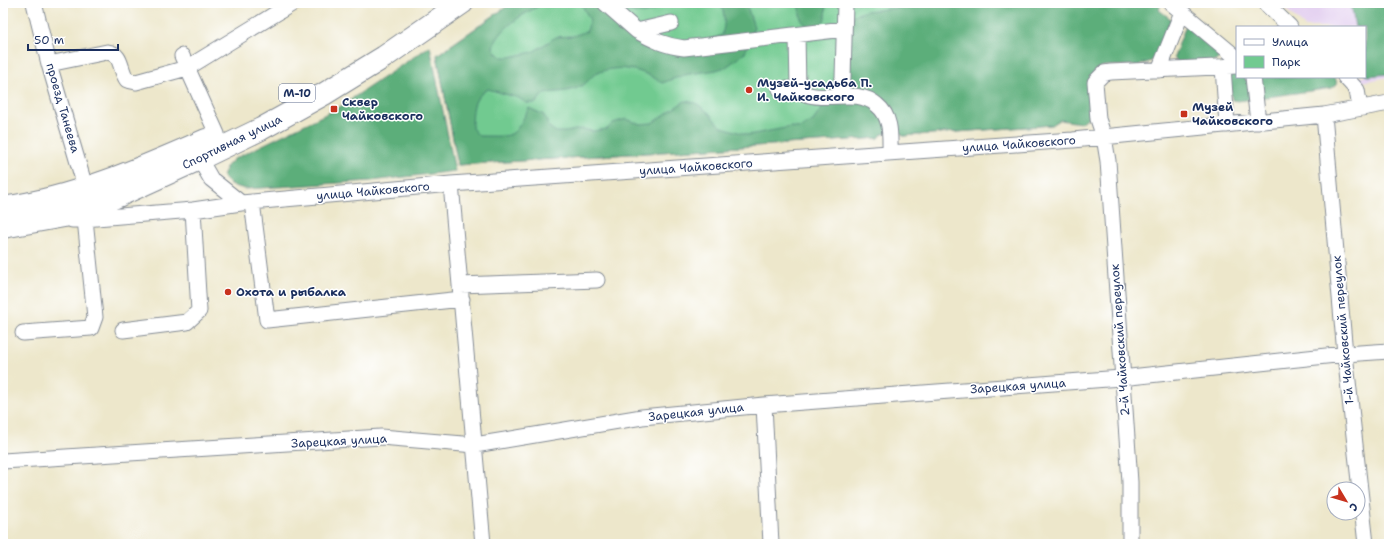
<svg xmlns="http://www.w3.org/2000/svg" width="1392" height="547" font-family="'Shantell Sans',sans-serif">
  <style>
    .built { fill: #e5d3f1 }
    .green { fill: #71ca90; stroke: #467c77 }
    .forest { fill: #5cae7a; stroke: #3c6e6c }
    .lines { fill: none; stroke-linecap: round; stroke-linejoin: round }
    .minor-casing { stroke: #848b94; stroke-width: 17 }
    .highway-casing { stroke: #848b94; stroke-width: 24 }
    .minor { stroke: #fff; stroke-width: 15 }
    .highway { stroke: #fff; stroke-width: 22 }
    .poi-dot { fill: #c8321e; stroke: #fff; stroke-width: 1.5 }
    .labels { text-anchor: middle; stroke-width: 3; stroke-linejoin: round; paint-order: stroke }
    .shield { fill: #fff; stroke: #5f6d8e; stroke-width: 1 }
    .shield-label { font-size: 11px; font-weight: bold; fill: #1b2f5e }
    .poi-label { font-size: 12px; font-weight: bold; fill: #1b2f5e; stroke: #fff; text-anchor: start }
    .street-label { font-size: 12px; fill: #1b2f5e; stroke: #fff }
  </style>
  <rect width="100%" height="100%" fill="#fff"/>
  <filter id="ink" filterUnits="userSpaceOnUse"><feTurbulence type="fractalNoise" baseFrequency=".025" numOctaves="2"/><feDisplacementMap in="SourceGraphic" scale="8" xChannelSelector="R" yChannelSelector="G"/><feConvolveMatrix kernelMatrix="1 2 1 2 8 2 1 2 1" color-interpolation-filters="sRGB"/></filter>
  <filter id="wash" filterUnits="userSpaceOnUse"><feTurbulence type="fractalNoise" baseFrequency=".012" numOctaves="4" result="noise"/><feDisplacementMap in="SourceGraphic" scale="16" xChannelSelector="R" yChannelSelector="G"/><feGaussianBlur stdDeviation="0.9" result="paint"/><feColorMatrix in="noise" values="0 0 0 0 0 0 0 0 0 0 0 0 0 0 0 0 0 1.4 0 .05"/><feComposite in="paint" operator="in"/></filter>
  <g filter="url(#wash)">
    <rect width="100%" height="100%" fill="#ede7cb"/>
    <path class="built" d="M1279,3H1389V77L1362,82L1357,77H1365V27H1305Z"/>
    <path class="green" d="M512,3H1061L1052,125L903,136L899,132L882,134L879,138L458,165L437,55Z"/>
    <path class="forest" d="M512,3H545C525,13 502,25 493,47L496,53L502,57H510L533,52L556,37L573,36L587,31L590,20L583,7L579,3H663C650,17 641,13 623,11L655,47L705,42L722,35C725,24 726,13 719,3H746L754,27L745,53L726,67L716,70L684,75L662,83C642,69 620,64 597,73C592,75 588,82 583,85C573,92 556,92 544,93L536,103H526L519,98L488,89C471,99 473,110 472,128L479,136C515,136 512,140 529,108L544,115L549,127L556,132H566L580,129L593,131L607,129L613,123L626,119L640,124L652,123L685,101L696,103L709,113L717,123L722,127L748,135L791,127L800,128L813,121L825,104L835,98L852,16L866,11L899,8L903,3H1161L1159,10L1171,19L1159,52L1152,61L1139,65L1104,66L1095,70L1089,82L1090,116L1081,123L1060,120L1052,125L903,136L899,132L882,134L879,138L458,165L437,55Z
      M798,3H826C825,9 826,17 824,22C819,32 805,27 801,19C800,14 799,8 798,3Z
      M1351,3H1389V74L1368,76L1365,75V27H1355Z
      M1186,25L1218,50L1221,56L1216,61L1178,64L1174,57Z
      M430,46L455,171L371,181L245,189L231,185L223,177L226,167L234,159L338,108Z
      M1232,72H1237V77H1335L1337,84L1332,88L1238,101L1232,100L1229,76Z"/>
  </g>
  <g filter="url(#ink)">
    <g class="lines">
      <defs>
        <path id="minor" d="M34,3L49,64L86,190V197
          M605,3L637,31L671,23
          M1171,3L1237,58
          M1265,3L1290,27
          M637,31C653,40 666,46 684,48L844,29
          M797,35L798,89C801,91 805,94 809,95C832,101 857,88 877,105C892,117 890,136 890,153
          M182,56L217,134
          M49,64L107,52C123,54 119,69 127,80L136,82L187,68L293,3
          M1223,67L1227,125
          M1159,70L1182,12
          M1253,77L1258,122
          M1345,77L1357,90L1360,108
          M780,89H798
          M843,96L841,83L843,78L845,3
          M1324,115L1345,354L1366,544
          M195,151L211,179L241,203
          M451,184L483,544
          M252,202L267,320L462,299
          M72,220L193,210L241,203L451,184L1073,140L1324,115L1389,103
          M460,285L597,280
          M123,330L187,322L199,311L193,210
          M23,333L91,328L95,317L85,219
          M764,405L771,544
          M3,461L381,437L475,445L642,417L764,405L1121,378L1345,354L1389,351
          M1130,544V482L1108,161L1104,137L1098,119L1095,82L1104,73L1111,72L1237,66"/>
        <path id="highway" d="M3,208C74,198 140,169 206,140
          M3,227L64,216L98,205L199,159L261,129L324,94L384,57L462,3"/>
      </defs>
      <use href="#minor" class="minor-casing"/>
      <use href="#highway" class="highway-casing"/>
      <use href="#minor" class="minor"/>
      <use href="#highway" class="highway"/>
    </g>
  </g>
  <g class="poi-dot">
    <circle cx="749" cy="90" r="4"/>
    <rect x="330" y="105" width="8" height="8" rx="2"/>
    <rect x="1180" y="110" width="8" height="8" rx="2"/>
    <circle cx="228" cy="292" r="4"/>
  </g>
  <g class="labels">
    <rect class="shield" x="279" y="84" width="36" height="18" rx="3"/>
    <g class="shield-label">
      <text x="297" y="97">М-10</text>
    </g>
    <g class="poi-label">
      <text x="757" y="87">Музей-усадьба П.<tspan x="757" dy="14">И. Чайковского</tspan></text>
      <text x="342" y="106">Сквер<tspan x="342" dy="14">Чайковского</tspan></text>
      <text x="1192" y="111">Музей<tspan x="1192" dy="14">Чайковского</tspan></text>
      <text x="236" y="296">Охота и рыбалка</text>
    </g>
    <g class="street-label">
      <text transform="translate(63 108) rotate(74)" y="4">проезд Танеева</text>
      <text transform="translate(232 142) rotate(-26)" y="4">Спортивная улица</text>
      <text transform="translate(1019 144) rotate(-4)" y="4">улица Чайковского</text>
      <text transform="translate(696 167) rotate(-4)" y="4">улица Чайковского</text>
      <text transform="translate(373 191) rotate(-5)" y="4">улица Чайковского</text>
      <text transform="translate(1343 330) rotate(-95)" y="4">1-й Чайковский переулок</text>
      <text transform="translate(1120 340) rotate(-94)" y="4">2-й Чайковский переулок</text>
      <text transform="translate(1018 386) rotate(-4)" y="4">Зарецкая улица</text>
      <text transform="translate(696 412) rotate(-6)" y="4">Зарецкая улица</text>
      <text transform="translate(339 441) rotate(-3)" y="4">Зарецкая улица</text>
    </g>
  </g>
  <rect width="1392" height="547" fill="none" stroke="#fff" stroke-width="16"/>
  <rect x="1236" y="26" width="130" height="52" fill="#ffffff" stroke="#a4acbf"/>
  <rect x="1244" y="39" width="20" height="6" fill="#ffffff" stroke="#a4acbf"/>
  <text x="1272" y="46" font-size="12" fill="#1b2f5e">Улица</text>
  <rect x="1244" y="56" width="20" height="12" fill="#71ca90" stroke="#a4acbf"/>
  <text x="1272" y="66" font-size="12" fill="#1b2f5e">Парк</text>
  <g transform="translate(1346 501) rotate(128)"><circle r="19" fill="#ffffff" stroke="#a4acbf"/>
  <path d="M0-3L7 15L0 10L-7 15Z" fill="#c8321e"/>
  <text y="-6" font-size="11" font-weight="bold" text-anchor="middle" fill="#1b2f5e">С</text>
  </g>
  <path d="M28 44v6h90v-6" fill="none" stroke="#1b2f5e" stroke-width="2"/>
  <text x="34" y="44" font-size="12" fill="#1b2f5e" stroke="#ffffff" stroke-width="3" paint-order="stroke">50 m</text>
</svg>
